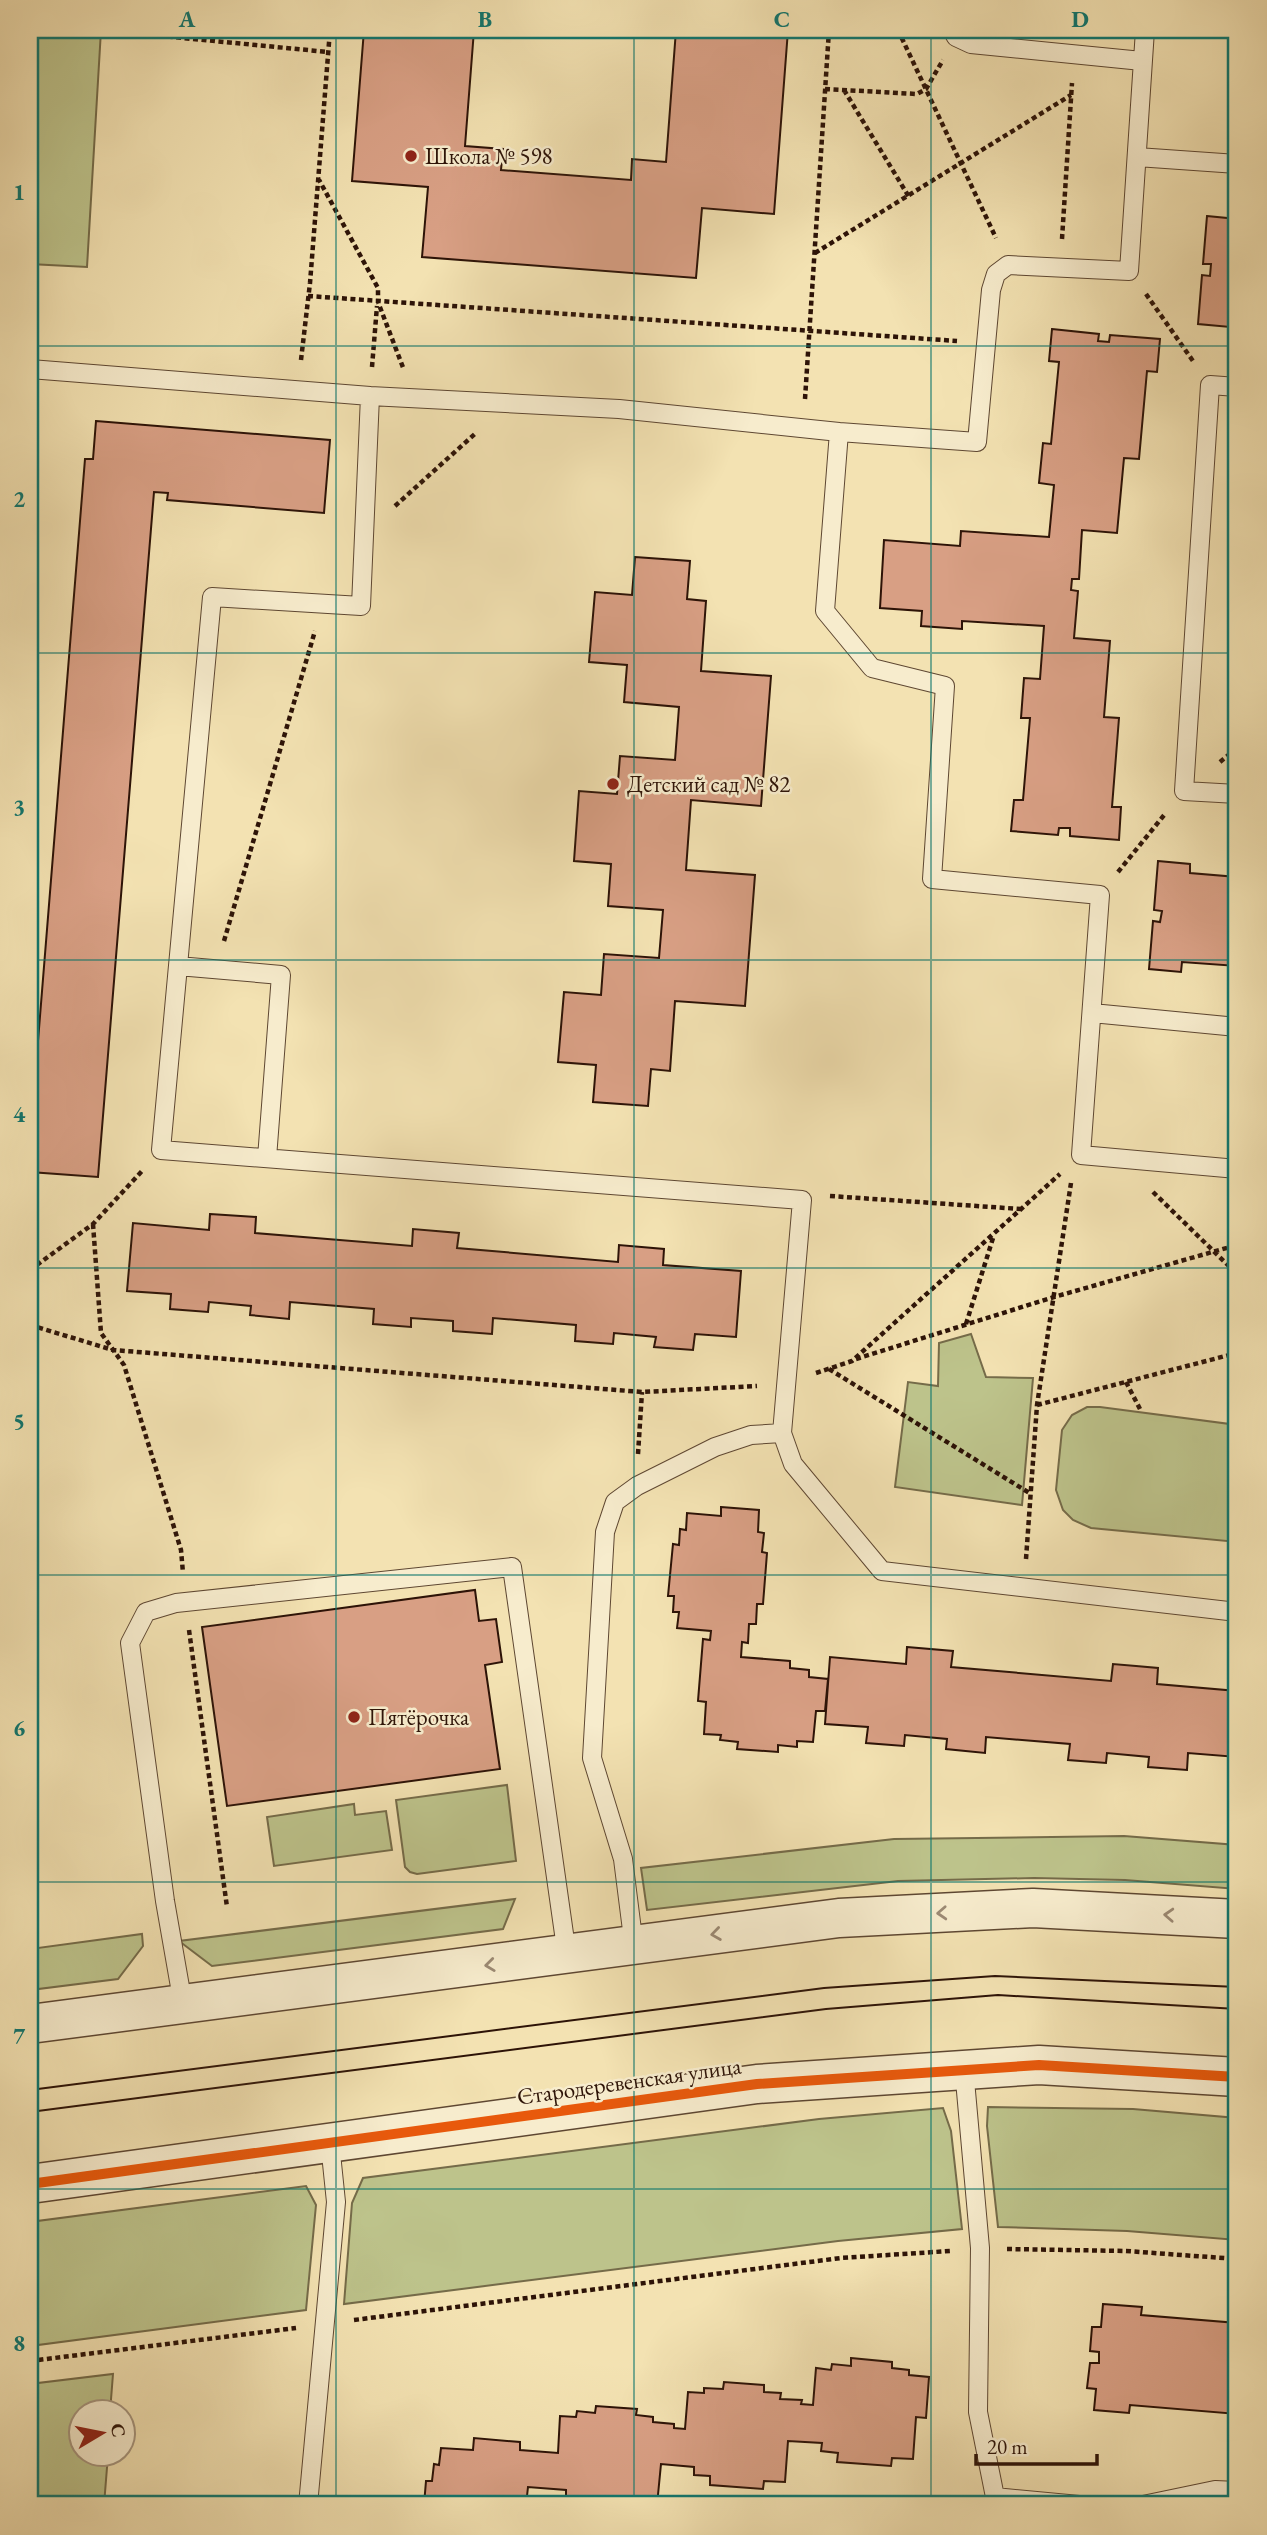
<svg xmlns="http://www.w3.org/2000/svg" width="1267" height="2535" font-family="'EB Garamond',serif">
  <style>
    .green { fill: #bdc38b; stroke: #756b49; stroke-width: 2 }
    .building { fill: #d89f84; stroke: #2d1307; stroke-width: 2 }
    .lines { fill: none; stroke-linecap: round; stroke-linejoin: round }
    .service-casing { stroke: #5e4732; stroke-width: 20 }
    .tertiary-casing { stroke: #5e4732; stroke-width: 41 }
    .path { stroke: #2d1307; stroke-width: 4.5; stroke-dasharray: 5 3.5; stroke-linecap: butt }
    .service { stroke: #f7eccd; stroke-width: 18 }
    .tertiary { stroke: #f7eccd; stroke-width: 38 }
    .tram { stroke: #2d1307; stroke-width: 2 }
    .cycleway-casing { stroke: #f7eccd; stroke-width: 15 }
    .cycleway { stroke: #e8590c; stroke-width: 10 }
    .oneway { stroke: #9c8a74 }
    .grid { fill: none; stroke: #0f766e; stroke-width: 2; stroke-opacity: 0.55 }
    .poi-dot { fill: #8f2418; stroke: #f7eccd; stroke-width: 2.5 }
    .labels { text-anchor: middle; stroke-width: 5; stroke-linejoin: round; paint-order: stroke }
    .poi-label { font-size: 23px; fill: #2d1307; stroke: #f7eccd; text-anchor: start }
    .street-label { font-size: 23px; fill: #2d1307; stroke: #f7eccd }
    .neatline { fill: none; stroke: #0f766e; stroke-width: 2.5 }
    .grid-label { font-size: 23px; text-anchor: middle; font-weight: bold; fill: #0f766e }
  </style>
  <rect width="100%" height="100%" fill="#f3e2b2"/>
  <filter id="stains"><feTurbulence type="fractalNoise" baseFrequency=".00286" numOctaves="4"/><feColorMatrix values="0 0 0 0 .2 0 0 0 0 .09 0 0 0 0 .02 0 0 0 .5 -.17"/></filter>
  <radialGradient id="worn" r=".72"><stop offset=".6" stop-color="#630" stop-opacity="0"/><stop offset="1" stop-color="#630" stop-opacity=".3"/></radialGradient>
  <path class="green" d="M30,30H101L87,267L30,264Z
    M971,1334L986,1377L1033,1378L1022,1505L895,1487L908,1382L938,1386L939,1343Z
    M1087,1407H1100L1237,1425V1542L1091,1528L1073,1520L1063,1510L1056,1490L1062,1430L1072,1415Z
    M507,1785L516,1861L417,1874L410,1872L405,1867L396,1800Z
    M354,1804L355,1815L386,1811L392,1850L274,1866L267,1817Z
    M1124,1836L1237,1845V1889L1125,1880L1034,1878L898,1881L647,1910L641,1868L894,1839Z
    M515,1899L503,1929L212,1966L179,1941Z
    M142,1934L143,1946L118,1979L30,1990V1949Z
    M988,2107L1133,2109L1237,2118V2240L1127,2231L998,2227L987,2126Z
    M943,2108L951,2131L962,2229L838,2241L344,2304L352,2203L363,2178L819,2119Z
    M306,2186L316,2205L306,2310L30,2346V2222Z
    M113,2374L110,2412H80V2454L108,2455L104,2505H30V2384Z"/>
  <path class="building" d="M364,30H474L465,146L503,149L501,170L631,180L632,159L666,162L676,30H788L774,214L702,208L696,278L422,257L428,187L352,181Z
    M1207,216L1237,219V318H1231L1230,327L1198,324L1202,275L1210,276L1211,264H1203Z
    M1052,329L1099,334L1098,341L1109,342L1110,335L1160,339L1157,372L1147,371L1139,459L1124,458L1117,533L1082,530L1079,579H1072L1071,590L1078,591L1074,638L1110,641L1104,717L1119,718L1112,807H1121L1119,840L1070,836V828H1059L1058,835L1011,831L1014,800H1023L1030,718H1021L1024,678L1040,679L1044,626L962,621V629L921,626L922,611L880,608L884,540L960,546L961,531L1049,537L1054,485L1039,483L1043,443L1051,444L1059,362L1049,361Z
    M96,421L330,440L324,513L167,500L168,493L154,492L98,1177L30,1172V1140L85,459H93Z
    M635,557L690,561L687,599L706,601L701,671L771,676L761,806L691,800L686,870L755,875L745,1006L675,1001L670,1071L651,1069L648,1106L593,1102L596,1065L558,1062L564,992L601,995L604,954L659,958L663,910L608,906L611,864L574,861L579,791L617,794L620,756L675,760L679,707L624,702L627,665L589,662L595,592L632,595Z
    M1235,566H1237V607H1231Z
    M1158,861L1190,864V873L1237,877V966L1182,962L1181,972L1149,969L1153,921L1160,922L1162,911L1154,910Z
    M210,1214L256,1217L255,1233L412,1246L413,1229L459,1233L457,1248L618,1262L619,1245L664,1249L663,1265L741,1271L736,1337L695,1334L693,1350L654,1347L656,1337L614,1333L613,1344L575,1341L576,1325L493,1318L492,1334L453,1331V1321L411,1318V1327L373,1324L374,1309L290,1302L289,1319L250,1315L251,1306L209,1302L208,1312L170,1309L171,1294L127,1291L133,1223L209,1230Z
    M721,1507L759,1510L758,1532L764,1533L762,1552L767,1553L763,1604H757L756,1624H749L748,1643L742,1642L741,1657L790,1661V1668L809,1670V1677L828,1679L825,1711H816L813,1742L797,1741V1747L778,1745V1752L737,1749L738,1742L720,1740L721,1735L704,1734L706,1702L698,1701L703,1639L710,1640L711,1631L677,1628L679,1612H673L674,1596H668L673,1544L679,1545L680,1529L686,1530L687,1513L721,1516Z
    M475,1590L479,1621L496,1619L502,1662L485,1665L500,1769L227,1806L202,1627Z
    M907,1647L953,1651L951,1667L1111,1681L1113,1664L1136,1666L1158,1668L1157,1684L1237,1691V1757L1188,1753L1187,1770L1148,1767L1149,1757L1107,1753L1106,1763L1068,1760L1070,1744L986,1737L985,1753L946,1749L947,1739L905,1735L904,1746L866,1743L868,1727L825,1724L830,1657L906,1664Z
    M1103,2304L1142,2307L1141,2315L1237,2323V2414L1130,2405L1129,2413L1094,2410L1096,2389L1087,2388L1090,2363H1099V2352L1090,2351L1092,2327H1101Z
    M851,2358L892,2362V2368L909,2370V2375L929,2377L926,2418L916,2417L913,2459L892,2458L891,2466L837,2462L838,2453L821,2451L822,2443L788,2441L785,2482L764,2481L763,2489L710,2485V2476L694,2475V2467L661,2464L657,2505H582L583,2500L566,2499V2490L528,2487L526,2505H424L426,2481H432L434,2464L439,2465L441,2448L473,2450L474,2438L520,2442V2450L558,2453L560,2416L576,2417L577,2411L595,2413L596,2406L637,2409L636,2415L653,2417V2422L674,2424V2428L685,2429L688,2392L704,2393V2388L723,2389L724,2382L764,2385V2392L781,2393L780,2399L802,2400L801,2404L813,2405L816,2368L831,2370L832,2364L851,2366Z"/>
  <g class="lines">
    <defs>
      <path id="service" d="M952,30L956,37L971,44L1142,61
        M1145,30L1129,271L1008,265L996,274L991,290L977,442L839,432L825,611L872,668L945,686L932,879L1100,895L1081,1155L1237,1169
        M1137,157L1237,164
        M30,369L370,396L361,606L212,597L161,1150L802,1200L782,1433L751,1435L715,1447L637,1486L615,1502L605,1532L592,1758L623,1859L634,1946
        M1237,387L1210,385L1184,791L1237,794
        M370,396L619,409L839,432
        M178,966L281,975L267,1158
        M1092,1013L1237,1027
        M782,1433L793,1464L882,1571L1237,1612
        M183,2004L165,1901L130,1643L146,1612L176,1603L512,1567L567,1955
        M964,2069L980,2248L978,2412L995,2497L1079,2505
        M308,2505L336,2202L330,2144
        M1143,2505L1215,2490L1237,2491"/>
      <path id="tertiary" d="M30,2024L839,1918L1033,1908L1237,1919
        M30,2184L757,2084L1039,2065L1237,2077"/>
    </defs>
    <use href="#service" class="service-casing"/>
    <use href="#tertiary" class="tertiary-casing"/>
    <path class="path" d="M100,30L328,52
      M898,30L996,238
      M825,89L917,94L926,89L943,60
      M844,90L909,197
      M318,178L378,288V302L404,370
      M1062,239L1072,83
      M815,253L1071,95
      M1146,294L1193,361
      M308,296L957,341
      M301,360L310,283L330,30
      M372,367L377,306
      M805,399L829,30
      M395,506L477,432
      M1220,762L1237,748
      M1118,872L1165,814
      M224,941L315,631
      M1153,1192L1237,1274
      M830,1196L1021,1209
      M93,1224L101,1333L124,1365L181,1550L183,1573
      M30,1270L93,1224L142,1171
      M966,1324L994,1235
      M30,1325L113,1350L642,1392L757,1386
      M856,1359L1054,1297L1237,1245
      M829,1369L1031,1494
      M816,1373L852,1361L1060,1174
      M1126,1382L1140,1409
      M1037,1405L1237,1353
      M638,1454L642,1392
      M1026,1559L1037,1405L1071,1183
      M189,1630L227,1907
      M1007,2249L1126,2251L1237,2259
      M354,2320L841,2258L950,2251
      M30,2361L296,2328"/>
    <use href="#service" class="service"/>
    <use href="#tertiary" class="tertiary"/>
    <path class="tram" d="M30,2090L824,1988L995,1976L1237,1987
      M30,2112L826,2009L998,1995L1237,2009"/>
    <defs>
      <path id="cycleway" d="M30,2184L757,2084L1039,2065L1237,2077"/>
    </defs>
    <use href="#cycleway" class="cycleway-casing"/>
    <use href="#cycleway" class="cycleway"/>
  </g>
  <defs><path id="oneway-chevron" d="M-2-3.5L2.5 0L-2 3.5" fill="none" stroke-width="1.6" stroke-linecap="round" stroke-linejoin="round" transform="scale(1.75)"/></defs>
  <g class="oneway">
    <use href="#oneway-chevron" transform="translate(942 1913) rotate(177)"/>
    <use href="#oneway-chevron" transform="translate(1169 1915) rotate(-177)"/>
    <use href="#oneway-chevron" transform="translate(716 1934) rotate(172)"/>
    <use href="#oneway-chevron" transform="translate(490 1965) rotate(173)"/>
  </g>
  <path class="grid" d="M336,30V2505M634,30V2505M931,30V2505M30,346H1237M30,653H1237M30,960H1237M30,1268H1237M30,1575H1237M30,1882H1237M30,2189H1237"/>
  <g class="poi-dot">
    <circle cx="411" cy="156" r="7"/>
    <circle cx="613" cy="784" r="7"/>
    <circle cx="354" cy="1717" r="7"/>
  </g>
  <g class="labels">
    <g class="poi-label">
      <text x="425" y="164">Школа № 598</text>
      <text x="627" y="792">Детский сад № 82</text>
      <text x="368" y="1725">Пятёрочка</text>
    </g>
    <g class="street-label">
      <text transform="translate(629 2081) rotate(-8)" y="8">Стародеревенская улица</text>
    </g>
  </g>
  <rect width="1267" height="2535" fill="none" stroke="#f3e2b2" stroke-width="77"/>
  <g transform="translate(102 2433) rotate(80)"><circle r="33" fill="#f7eccd" stroke="#a6957e" stroke-width="2"/>
  <path d="M0-5L12 26L0 18L-12 26Z" fill="#8f2418"/>
  <text y="-10" font-size="19" font-weight="bold" text-anchor="middle" fill="#2d1307">С</text>
  </g>
  <path d="M976 2454v10h121v-10" fill="none" stroke="#2d1307" stroke-width="3.5"/>
  <text x="987" y="2454" font-size="21" fill="#2d1307" stroke="#f7eccd" stroke-width="5" paint-order="stroke">20 m</text>
  <rect x="38" y="38" width="1190" height="2458" class="neatline"/>
  <g class="grid-label">
    <text x="187" y="27">A</text>
    <text x="485" y="27">B</text>
    <text x="782" y="27">C</text>
    <text x="1080" y="27">D</text>
    <text x="19" y="200">1</text>
    <text x="19" y="507">2</text>
    <text x="19" y="815">3</text>
    <text x="19" y="1122">4</text>
    <text x="19" y="1429">5</text>
    <text x="19" y="1736">6</text>
    <text x="19" y="2044">7</text>
    <text x="19" y="2351">8</text>
  </g>
  <rect width="100%" height="100%" filter="url(#stains)"/>
  <rect width="100%" height="100%" fill="url(#worn)"/>
</svg>
